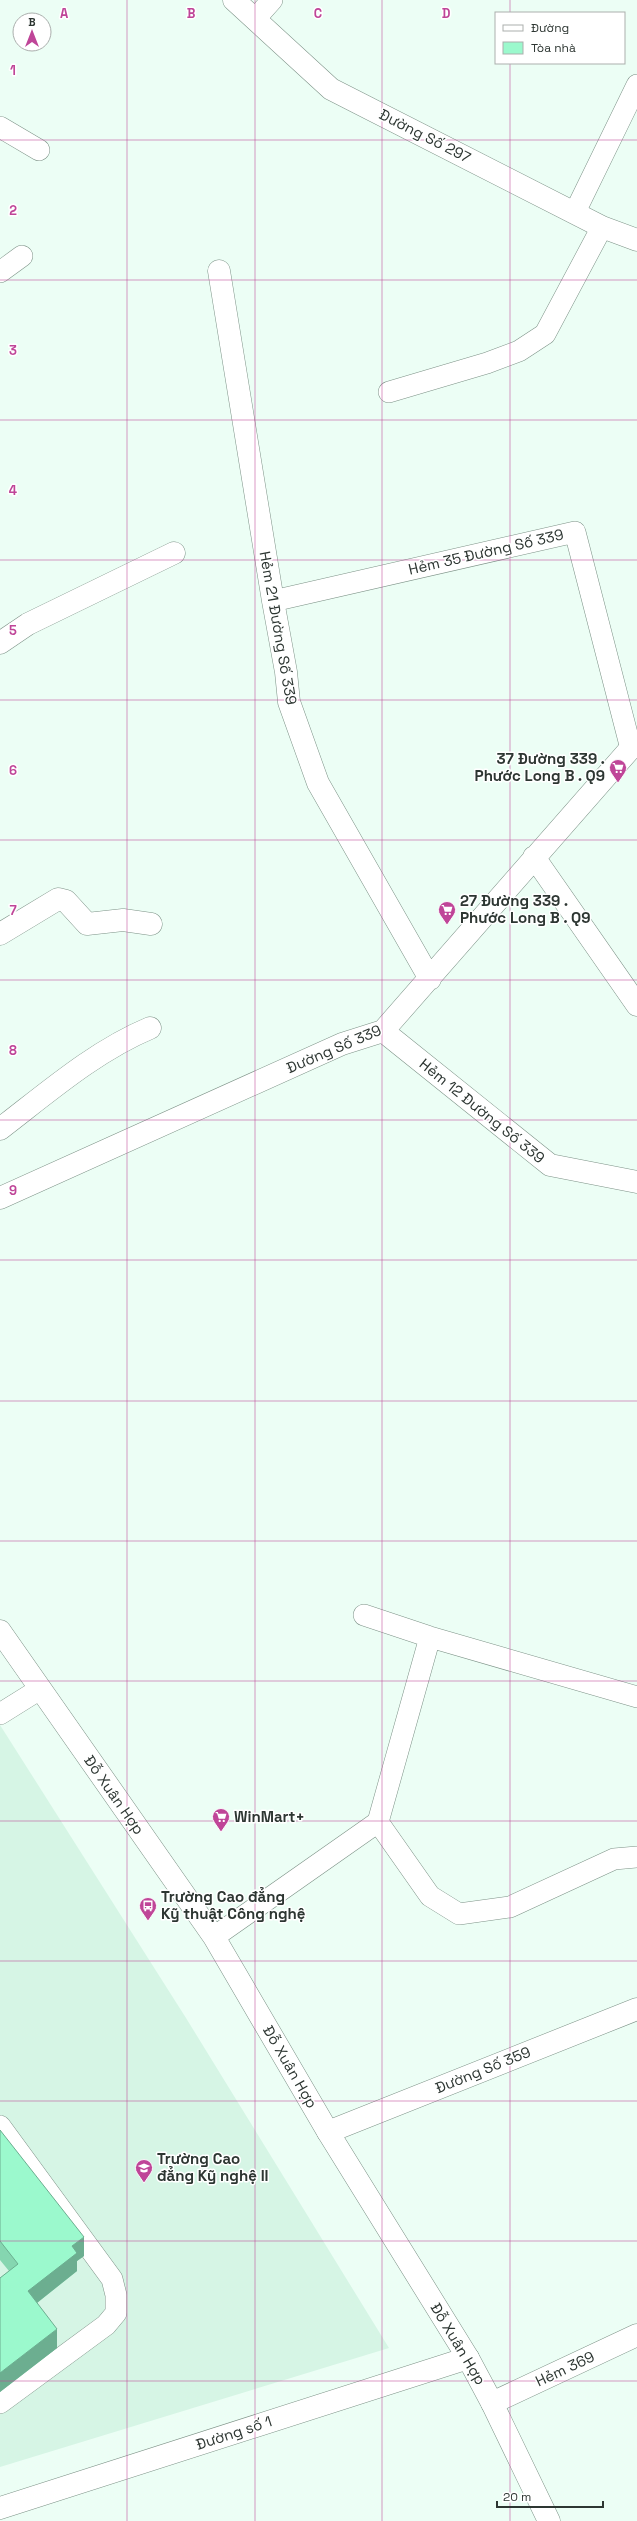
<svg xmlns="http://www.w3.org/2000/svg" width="637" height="2521" font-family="'Space Grotesk',sans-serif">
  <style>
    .built { fill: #d6f5e5 }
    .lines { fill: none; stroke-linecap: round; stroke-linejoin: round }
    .service-casing { stroke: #7d9287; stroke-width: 22 }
    .minor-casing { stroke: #7d9287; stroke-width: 23 }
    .secondary-casing { stroke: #7d9287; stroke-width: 23 }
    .service { stroke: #fff; stroke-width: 21 }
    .minor { stroke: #fff; stroke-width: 22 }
    .secondary { stroke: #fff; stroke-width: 22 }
    .wall { fill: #85d6b0 }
    .shaded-wall { fill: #6cae90 }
    .building { fill: #9bf9cd; stroke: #6cae90 }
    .grid { fill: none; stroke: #bf4598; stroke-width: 1; stroke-opacity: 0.55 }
    .labels { text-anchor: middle; stroke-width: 3; stroke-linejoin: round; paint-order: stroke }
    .street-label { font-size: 15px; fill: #2d3632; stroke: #fff }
    .poi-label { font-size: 15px; font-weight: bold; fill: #2d3632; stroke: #fff; text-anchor: start }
    .grid-label { font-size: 13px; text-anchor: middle; font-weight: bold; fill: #bf4598; stroke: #fff; stroke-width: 3; stroke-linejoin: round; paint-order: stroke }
  </style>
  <rect width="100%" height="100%" fill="#ecfef5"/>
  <path class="built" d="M0,1725L186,2018L389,2348L0,2467Z"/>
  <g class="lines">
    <defs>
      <path id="service" d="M255,19L272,0
        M0,127L39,150
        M575,212L637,85
        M0,272L22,256
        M389,392L487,363L519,351L545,334L602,227
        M273,601L575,532L631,749
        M364,1615L430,1637L637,1697
        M0,1714L40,1689
        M378,1822L430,1896L459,1914L510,1907L614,1859L637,1857
        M214,1937L378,1822L430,1637
        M0,2126L112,2279L116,2295V2313L106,2325L0,2403"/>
      <path id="minor" d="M234,0L331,89L602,227L637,240
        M219,271L273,601L286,672L289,702L318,783L430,979
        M0,643L28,624L174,553
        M534,857L637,1005
        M0,934L58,899L66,901L87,924L123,920L151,924
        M383,1031L550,1165L637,1182
        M0,1129C47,1093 95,1051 150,1028
        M0,1198L342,1044L383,1031L637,741
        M328,2132L637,2009
        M492,2403L637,2335
        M0,2508L468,2358"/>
      <path id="secondary" d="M0,1631L214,1937L328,2132L468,2358L492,2403L549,2521"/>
    </defs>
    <use href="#service" class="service-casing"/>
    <use href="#minor" class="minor-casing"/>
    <use href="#secondary" class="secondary-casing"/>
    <use href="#service" class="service"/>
    <use href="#minor" class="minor"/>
    <use href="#secondary" class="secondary"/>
  </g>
  <path class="wall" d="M0,2130L84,2256L77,2261V2271L37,2303L57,2348L0,2392V2278L9,2271L0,2260Z"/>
  <path class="shaded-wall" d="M84,2237V2256L77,2261V2271L28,2310V2291L72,2246Z
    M57,2329V2348L0,2392V2373Z"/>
  <path class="building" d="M0,2130L84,2237L72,2246L77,2253L28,2291L57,2329L0,2373V2278L18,2264L0,2241Z"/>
  <path class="grid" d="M127,0V2521M255,0V2521M382,0V2521M510,0V13M510,63V2521M0,140H637M0,280H637M0,420H637M0,560H637M0,700H637M0,840H637M0,980H637M0,1120H637M0,1260H637M0,1401H637M0,1541H637M0,1681H637M0,1821H637M0,1961H637M0,2101H637M0,2241H637M0,2381H637"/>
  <defs>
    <symbol id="supermarket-pin" viewBox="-11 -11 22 30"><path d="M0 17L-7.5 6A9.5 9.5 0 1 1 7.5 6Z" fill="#bf4598" stroke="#fff"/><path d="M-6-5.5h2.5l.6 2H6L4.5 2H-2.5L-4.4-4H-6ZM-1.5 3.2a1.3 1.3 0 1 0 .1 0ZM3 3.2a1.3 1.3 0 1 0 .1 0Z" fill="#fff"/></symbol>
    <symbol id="bus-pin" viewBox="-11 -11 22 30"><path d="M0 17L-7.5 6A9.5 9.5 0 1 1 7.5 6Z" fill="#bf4598" stroke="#fff"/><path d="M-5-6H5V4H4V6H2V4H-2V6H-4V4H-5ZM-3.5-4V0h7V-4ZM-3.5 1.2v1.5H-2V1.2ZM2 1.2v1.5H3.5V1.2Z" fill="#fff"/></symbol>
    <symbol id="university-pin" viewBox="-11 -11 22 30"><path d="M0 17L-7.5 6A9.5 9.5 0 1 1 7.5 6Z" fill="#bf4598" stroke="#fff"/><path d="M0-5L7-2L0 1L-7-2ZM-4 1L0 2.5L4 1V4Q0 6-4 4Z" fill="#fff"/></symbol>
  </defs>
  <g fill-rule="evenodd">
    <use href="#supermarket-pin" x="608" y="758" width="20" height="27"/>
    <use href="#supermarket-pin" x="437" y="900" width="20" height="27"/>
    <use href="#supermarket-pin" x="211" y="1807" width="20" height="27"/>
    <use href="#bus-pin" x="138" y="1896" width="20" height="27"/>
    <use href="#university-pin" x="134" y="2158" width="20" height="27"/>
  </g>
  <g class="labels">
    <g class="street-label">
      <text transform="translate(425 136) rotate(27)" y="5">Đường Số 297</text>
      <text transform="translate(486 552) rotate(-13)" y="5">Hẻm 35 Đường Số 339</text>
      <text transform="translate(278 628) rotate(80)" y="5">Hẻm 21 Đường Số 339</text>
      <text transform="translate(334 1049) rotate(-23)" y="5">Đường Số 339</text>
      <text transform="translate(482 1111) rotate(39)" y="5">Hẻm 12 Đường Số 339</text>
      <text transform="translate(114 1795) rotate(55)" y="5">Đỗ Xuân Hợp</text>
      <text transform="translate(290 2067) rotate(60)" y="5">Đỗ Xuân Hợp</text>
      <text transform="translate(483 2070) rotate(-22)" y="5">Đường Số 359</text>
      <text transform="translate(458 2344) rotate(59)" y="5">Đỗ Xuân Hợp</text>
      <text transform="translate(565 2369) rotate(-25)" y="5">Hẻm 369</text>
      <text transform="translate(234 2433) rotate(-18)" y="5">Đường số 1</text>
    </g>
    <g class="poi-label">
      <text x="605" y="764" text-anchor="end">37 Đường 339 .<tspan x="605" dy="17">Phước Long B . Q9</tspan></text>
      <text x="460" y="906">27 Đường 339 .<tspan x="460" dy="17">Phước Long B . Q9</tspan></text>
      <text x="234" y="1822">WinMart+</text>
      <text x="161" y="1902">Trường Cao đẳng<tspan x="161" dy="17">Kỹ thuật Công nghệ</tspan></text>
      <text x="157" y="2164">Trường Cao<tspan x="157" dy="17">đẳng Kỹ nghệ II</tspan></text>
    </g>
  </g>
  <g class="grid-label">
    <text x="64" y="18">A</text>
    <text x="191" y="18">B</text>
    <text x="318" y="18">C</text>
    <text x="446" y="18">D</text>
    <text x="13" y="75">1</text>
    <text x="13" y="215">2</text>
    <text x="13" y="355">3</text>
    <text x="13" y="495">4</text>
    <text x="13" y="635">5</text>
    <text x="13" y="775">6</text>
    <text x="13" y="915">7</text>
    <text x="13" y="1055">8</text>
    <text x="13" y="1195">9</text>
  </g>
  <rect x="495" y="12" width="130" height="52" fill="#ffffff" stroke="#abafad"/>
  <rect x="503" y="25" width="20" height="6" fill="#ffffff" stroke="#abafad"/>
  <text x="531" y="32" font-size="12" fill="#2d3632">Đường</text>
  <rect x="503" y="42" width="20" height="12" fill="#9bf9cd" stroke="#abafad"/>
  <text x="531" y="52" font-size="12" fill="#2d3632">Tòa nhà</text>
  <g transform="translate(32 32)"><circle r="19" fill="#ffffff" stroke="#abafad"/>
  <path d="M0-3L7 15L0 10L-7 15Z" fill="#bf4598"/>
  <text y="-6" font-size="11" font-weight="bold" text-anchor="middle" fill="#2d3632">B</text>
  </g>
  <path d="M497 2501v6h106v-6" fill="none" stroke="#2d3632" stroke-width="2"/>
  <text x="503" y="2501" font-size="12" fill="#2d3632" stroke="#ffffff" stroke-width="3" paint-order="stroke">20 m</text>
</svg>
